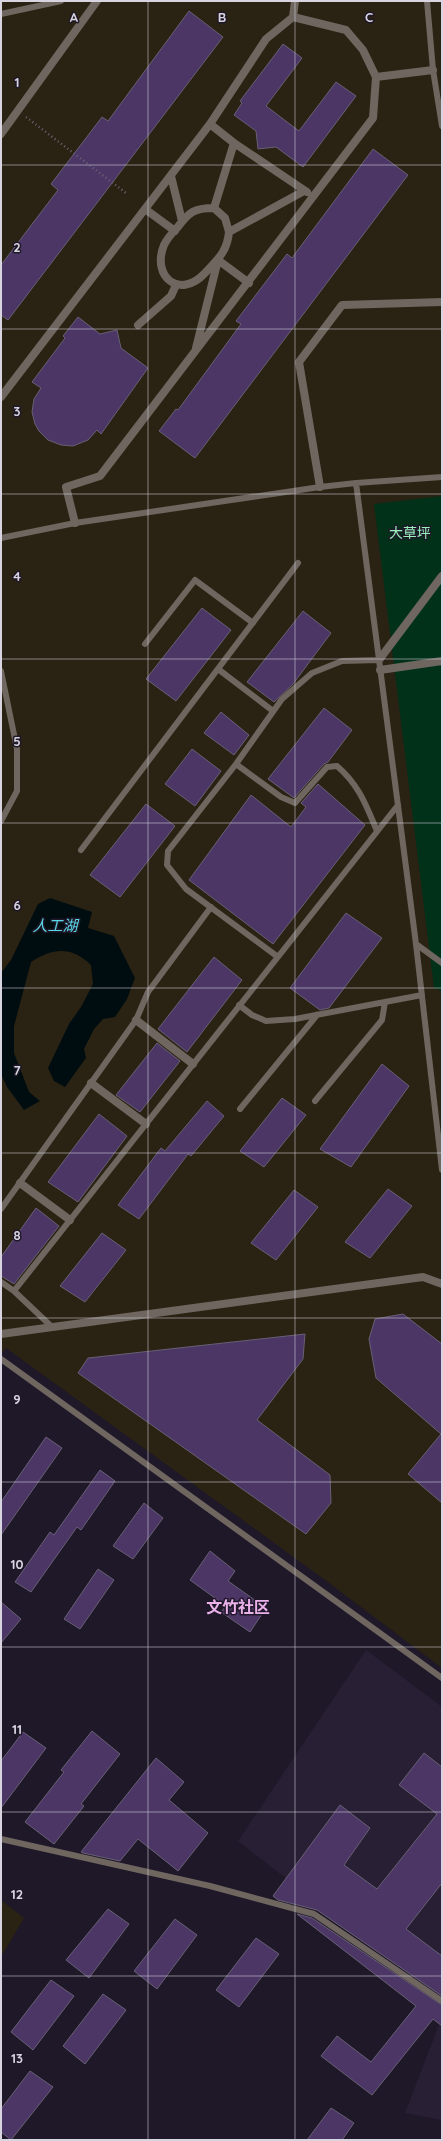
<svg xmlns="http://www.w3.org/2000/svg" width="443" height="2141" font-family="Quicksand,'Noto Sans SC',sans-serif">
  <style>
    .built { fill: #281f35 }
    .education { fill: #2a2212 }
    .green { fill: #02311a }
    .water { fill: #000d10 }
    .building { fill: #4b3666; stroke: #686074 }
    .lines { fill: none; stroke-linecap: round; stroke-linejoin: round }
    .path { stroke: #6a6473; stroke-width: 2.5; stroke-dasharray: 1 3; stroke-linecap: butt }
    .lane { stroke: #6e665f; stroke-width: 6 }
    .street { stroke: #6e665f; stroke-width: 8 }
    .grid { fill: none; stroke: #d9d5e0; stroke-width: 1; stroke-opacity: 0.55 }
    .labels { text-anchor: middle; stroke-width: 3; stroke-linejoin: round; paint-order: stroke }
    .park-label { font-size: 14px; fill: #98f0bb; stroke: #1f1829 }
    .water-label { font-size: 15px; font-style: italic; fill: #59d8e7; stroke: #1f1829 }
    .quarter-label { font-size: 16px; font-weight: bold; fill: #ebb1ea; stroke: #1f1829 }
    .grid-label { font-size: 13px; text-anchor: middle; font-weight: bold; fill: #d9d5e0; stroke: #1f1829; stroke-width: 3; stroke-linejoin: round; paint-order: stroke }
  </style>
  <rect width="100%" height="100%" fill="#1f1829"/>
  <path class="built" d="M366,1650L442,1707V2000L238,1841Z
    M442,2017V2120L405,2113Z"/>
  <path class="education" d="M1,1H442V1668L325,1580L6,1348L1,1354Z
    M1,1900L24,1918L1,1957Z"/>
  <path class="green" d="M442,496V991L434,988L374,504Z"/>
  <path class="water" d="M50,898L92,912L88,928L114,936L135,978L127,999L115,1017L103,1019L94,1029L84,1049L86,1058L65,1087L54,1081L48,1068L69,1024L81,1007L93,984L91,965C71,946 53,948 31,962L14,1026V1053L29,1092L40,1101L24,1110L7,1087L1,1074V973L11,960L38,904Z"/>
  <path class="building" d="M189,11L223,37L8,320L1,315V265L58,190L51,184L102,117L108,121Z
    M283,44L302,58L266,106L299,131L336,82L356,96L303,167L276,147L258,149L256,131L234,115L242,103L240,101Z
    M373,149L408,175L195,458L159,431L176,409L178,410L241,324L236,321L287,254L292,258Z
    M78,317L100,334L117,330L121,348L148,368L101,434L97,430L88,440L73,446L61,445L48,440L39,431L35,424L32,412L34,399L41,388L32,382L65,338L63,336Z
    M202,608L231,630L176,701L146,679Z
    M303,611L331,633L293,684L274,702L247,682Z
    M324,708L352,730L328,762L324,764L294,798L268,779Z
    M221,712L249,735L234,755L204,733Z
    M192,749L221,771L195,806L165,784Z
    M318,784L365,825L273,944L189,880L251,795L291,827L306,807L301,803Z
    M146,804L175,826L120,897L90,875Z
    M346,913L382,938L329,1008L320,1010L290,988Z
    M214,957L242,980L187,1052L158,1029Z
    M157,1043L180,1061L140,1112L116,1095Z
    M382,1064L409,1086L351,1167L320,1149Z
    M282,1098L306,1115L264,1167L240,1151Z
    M207,1101L224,1116L191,1156L188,1154L139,1219L118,1205L161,1148L165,1151Z
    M99,1114L127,1136L78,1202L48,1182Z
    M388,1189L412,1206L370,1258L345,1242Z
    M294,1190L318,1207L276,1260L251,1243Z
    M36,1208L59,1226L14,1284L1,1276V1257Z
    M102,1233L126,1250L85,1302L60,1286Z
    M403,1314L442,1344V1503L408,1474L441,1434L376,1378L369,1339L375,1319Z
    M305,1334L303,1359L257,1420L330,1475L331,1503L306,1534L78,1373L88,1358Z
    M46,1437L62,1448L1,1535V1502Z
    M100,1470L115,1481L81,1530L77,1527L31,1592L15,1582L50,1532L54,1535Z
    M144,1503L163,1518L133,1559L113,1546Z
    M210,1551L235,1571L228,1581L266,1608L250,1632L221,1612L226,1606L190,1580Z
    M98,1569L114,1580L80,1629L64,1619Z
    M1,1602L21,1619L1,1643Z
    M92,1731L120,1754L81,1804L84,1806L54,1844L25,1822L64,1772L61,1770Z
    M23,1732L46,1748L1,1808V1761Z
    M424,1753L442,1767V1883L406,1929L442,1956V1996L317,1910L278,1900L273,1896L340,1805L370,1828L344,1865L377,1889L437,1814L399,1785Z
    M156,1758L184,1782L169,1800L208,1833L178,1871L138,1839L120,1861L83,1853L81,1852Z
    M108,1909L129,1924L89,1978L66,1960Z
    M297,1914L312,1918L442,2005V2026L433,2019L372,2095L321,2056L337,2036L371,2062L416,2006Z
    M175,1919L197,1935L157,1989L134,1971Z
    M256,1938L279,1954L239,2007L216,1990Z
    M51,1980L74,1996L33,2050L11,2032Z
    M103,1994L126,2010L85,2064L63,2046Z
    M30,2071L53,2087L11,2140L1,2132V2109Z
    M331,2108L354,2123L342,2140H307Z"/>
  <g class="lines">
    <path class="path" d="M26,117L126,193"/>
    <path class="lane" d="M427,1L433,70L442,126
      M1,14L61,1
      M442,477L356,483L416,944L442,1170
      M1,538L75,523L320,487L356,483
      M145,644L195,580L253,623
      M218,669L273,711
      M1,671L17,749V791L1,821
      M236,764L281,797L295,803L327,767L337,766C359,785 366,805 377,831
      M81,850L298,563
      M416,944L442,963
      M278,957L186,889L167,865L168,851L236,764L282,699L312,673L342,661L379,660
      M239,1005L252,1015L266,1021L295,1019L422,995
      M315,1101L382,1020L385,1002
      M240,1109L317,1015
      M1,1209L136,1020L148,992L211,907
      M1,1282L14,1291L52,1327
      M14,1291L398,805
      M1,1359L442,1678
      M1,1839L210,1886L314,1914L442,2001"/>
    <path class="street" d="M293,17L346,30L363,50L376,77
      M210,124L234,143
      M1,134L97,1
      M171,176L182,221
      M214,208L234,143L307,192
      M145,209L175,231
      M229,232L225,218L214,208C194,208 189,212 177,228C172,233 167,239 164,245C151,277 180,300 205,273C218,259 227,252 229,232L304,191
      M138,325L171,296L176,285
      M196,348L218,260L249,283
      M1,397L210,124L266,39L293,17L295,1
      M320,487L299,362L342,305L442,302
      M75,523L66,487L100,476L373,118L376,77L433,70
      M379,660L442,576
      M380,670L442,661
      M136,1020L193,1064
      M91,1083L146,1124
      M20,1183L70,1220
      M1,1334L423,1277L442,1284"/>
  </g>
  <path class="grid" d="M148,1V2140M295,1V2140M1,165H442M1,329H442M1,494H442M1,659H442M1,823H442M1,988H442M1,1153H442M1,1318H442M1,1482H442M1,1647H442M1,1812H442M1,1976H442"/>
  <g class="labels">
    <g class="park-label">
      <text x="410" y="538">大草坪</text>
    </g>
    <g class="water-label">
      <text x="55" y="931">人工湖</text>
    </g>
    <g class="quarter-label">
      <text x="238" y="1613">文竹社区</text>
    </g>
  </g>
  <g class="grid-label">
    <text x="74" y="22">A</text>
    <text x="222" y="22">B</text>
    <text x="369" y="22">C</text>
    <text x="17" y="87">1</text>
    <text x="17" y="252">2</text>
    <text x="17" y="416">3</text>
    <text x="17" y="581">4</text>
    <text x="17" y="746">5</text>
    <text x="17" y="910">6</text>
    <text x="17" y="1075">7</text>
    <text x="17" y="1240">8</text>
    <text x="17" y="1404">9</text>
    <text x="17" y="1569">10</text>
    <text x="17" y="1734">11</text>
    <text x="17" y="1899">12</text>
    <text x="17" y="2063">13</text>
  </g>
  <rect width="443" height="2141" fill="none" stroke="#d9d5e0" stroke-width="4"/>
</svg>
